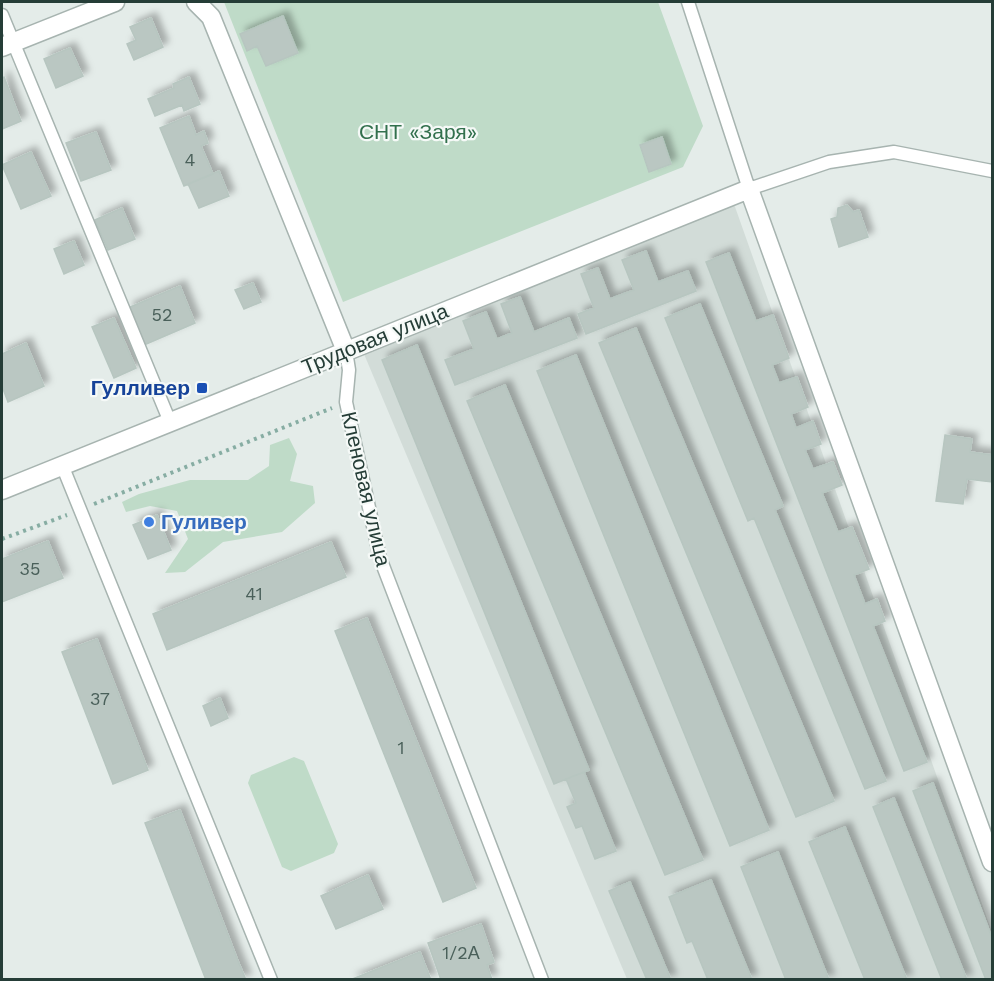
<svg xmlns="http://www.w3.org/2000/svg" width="994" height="981" font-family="'Work Sans',sans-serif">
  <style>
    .built { fill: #d2dcd8 }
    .green { fill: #bfdbc8 }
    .building { fill: #bac7c2; stroke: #b7c6c0; stroke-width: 1.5; filter: url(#shadow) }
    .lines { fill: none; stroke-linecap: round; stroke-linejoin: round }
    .lane-casing { stroke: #a7b4b0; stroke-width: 15 }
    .street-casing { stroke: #a7b4b0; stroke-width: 21 }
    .path { stroke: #87ada3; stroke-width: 4; stroke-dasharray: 3 4.5; stroke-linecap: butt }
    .lane { stroke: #fff; stroke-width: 12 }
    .street { stroke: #fff; stroke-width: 18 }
    .transit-dot { fill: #1a4fb4; stroke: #f5f9f7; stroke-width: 2 }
    .shop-dot { fill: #3f7fe0; stroke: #f5f9f7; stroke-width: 2 }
    .labels { text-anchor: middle; stroke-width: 4.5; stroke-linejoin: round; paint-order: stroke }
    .number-label { font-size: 18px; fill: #4a605a }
    .park-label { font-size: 21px; fill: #32704d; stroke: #f5f9f7 }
    .street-label { font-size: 21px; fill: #253d37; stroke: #f5f9f7 }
    .transit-label { font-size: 21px; font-weight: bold; fill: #164399; stroke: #f5f9f7; text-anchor: end }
    .shop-label { font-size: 21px; font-weight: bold; fill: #366cbe; stroke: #f5f9f7; text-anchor: start }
  </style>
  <defs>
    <filter id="shadow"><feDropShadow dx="5.5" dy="-5.5" stdDeviation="3" flood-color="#0004"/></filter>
  </defs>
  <rect width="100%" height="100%" fill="#e4ece9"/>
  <path class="built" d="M734,204L992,932V979H627L364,354Z"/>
  <path class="green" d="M224,2H658L703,126L683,167L343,302Z
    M289,438L297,454L290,481L313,486L315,503L282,532L223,542L185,572L165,573L188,539L177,511L150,506L126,512L122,502L139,494L190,480H248L269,466L270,445Z
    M294,757L304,761L338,844L334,853L291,871L282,867L248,783L251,775Z"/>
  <path class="building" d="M283,16L298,53L266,66L257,46L247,51L240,34Z
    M151,18L163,47L134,60L127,44L136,40L130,27Z
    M70,48L83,76L56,88L44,59Z
    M4,77L21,121L2,129V78Z
    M189,77L200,104L184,111L182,105L155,116L148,99L174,88L173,84Z
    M189,116L196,135L204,131L208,143L201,146L213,174L184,186L160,128Z
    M96,132L111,170L81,181L66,143Z
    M662,137L671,164L649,172L640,145Z
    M31,152L51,196L21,209L2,165Z
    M219,171L229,196L199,208L188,184Z
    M847,205L853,212L859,210L868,237L839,247L831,219L837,217L838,208Z
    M122,208L135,239L108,250L95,220Z
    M74,241L84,265L64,274L54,249Z
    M646,251L658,282L688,271L696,291L586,334L578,314L594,308L581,274L598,268L610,299L634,290L622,260Z
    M729,253L756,321L773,315L789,358L772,365L779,383L797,377L808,407L791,414L796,428L813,421L821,444L805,450L813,469L833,462L842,485L822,493L838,532L852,527L869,569L854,575L865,604L877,599L885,621L873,626L927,762L904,771L706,262Z
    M253,283L261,302L244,309L235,290Z
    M180,286L195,323L144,345L128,308Z
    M520,297L534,332L569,318L577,338L455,385L445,360L474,349L463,321L486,312L497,339L512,333L501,304Z
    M700,304L783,506L775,510L886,781L865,789L754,518L748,521L665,318Z
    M114,318L136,368L114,378L92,327Z
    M636,328L834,801L796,817L599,343Z
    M26,343L44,386L8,402L2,386V354Z
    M417,345L589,770L554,784L382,360Z
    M576,355L769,830L730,846L537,371Z
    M505,385L703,860L665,875L467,401Z
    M945,435L972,439L970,452L992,455V482L967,479L963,504L936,501Z
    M157,515L171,550L148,559L133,525Z
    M48,541L63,578L2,602V559Z
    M331,542L346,577L167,650L153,614Z
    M367,618L476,888L443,902L335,631Z
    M97,639L148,770L113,784L62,652Z
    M220,698L228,718L211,726L203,706Z
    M584,772L616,851L595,859L582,826L576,828L567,807L576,803L566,779Z
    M933,783L992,938V980H986L913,791Z
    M894,798L967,980H942L873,807Z
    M180,810L238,961L246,980H206L145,823Z
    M845,827L907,980H865L809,842Z
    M778,852L829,980H786L741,867Z
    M368,875L383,909L336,929L321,896Z
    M711,880L752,980H708L692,941L687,943L669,897Z
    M630,882L671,980H647L609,891Z
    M481,924L494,962L487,965L492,980H441L428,943Z
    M420,952L431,980H350Z"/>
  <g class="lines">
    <defs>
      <path id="lane" d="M688,2L749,189L829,162L894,152L992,171
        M2,15L170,422
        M346,351L349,370L346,402L380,558L542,980
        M62,465L271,980"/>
      <path id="street" d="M196,2L211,17L346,351
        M2,47L115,2
        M2,490L749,189L992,862"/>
    </defs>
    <use href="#lane" class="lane-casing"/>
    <use href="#street" class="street-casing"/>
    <path class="path" d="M94,504L332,408
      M2,539L67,515"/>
    <use href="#lane" class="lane"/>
    <use href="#street" class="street"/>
  </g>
  <rect class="transit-dot" x="196" y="382" width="12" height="12" rx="3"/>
  <circle class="shop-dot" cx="149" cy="522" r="6"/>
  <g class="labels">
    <g class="number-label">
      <text x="190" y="166">4</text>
      <text x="162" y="321">52</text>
      <text x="30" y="575">35</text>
      <text x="254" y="600">41</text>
      <text x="100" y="705">37</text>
      <text x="401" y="754">1</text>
      <text x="461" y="959">1/2А</text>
    </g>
    <g class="park-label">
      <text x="418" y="139">СНТ «Заря»</text>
    </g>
    <g class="street-label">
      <text transform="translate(375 339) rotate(-22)" y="7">Трудовая улица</text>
      <text transform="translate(366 489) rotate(77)" y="7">Кленовая улица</text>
    </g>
    <g class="transit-label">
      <text x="190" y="395">Гулливер</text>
    </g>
    <g class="shop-label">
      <text x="161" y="529">Гуливер</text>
    </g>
  </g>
  <rect width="994" height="981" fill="none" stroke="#253d37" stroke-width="6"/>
</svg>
